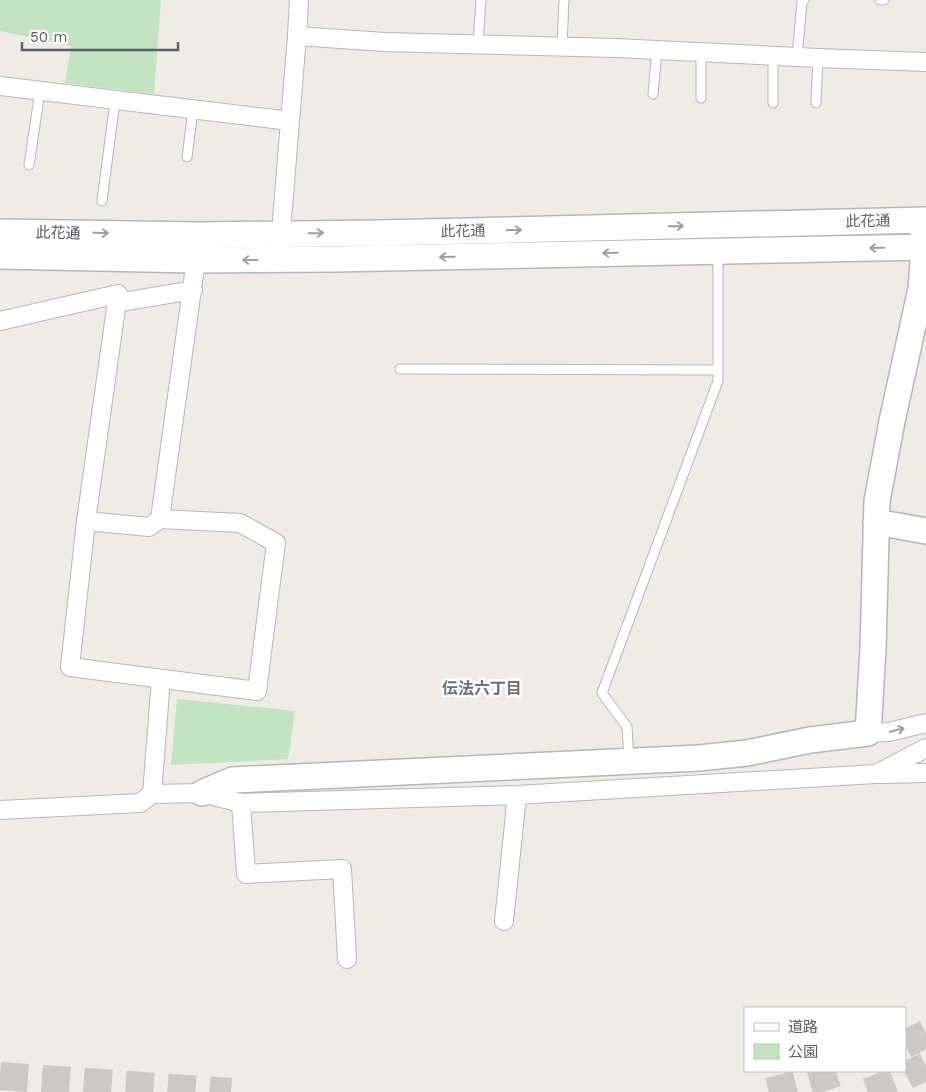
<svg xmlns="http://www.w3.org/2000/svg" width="926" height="1092" font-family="'Work Sans','Noto Sans JP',sans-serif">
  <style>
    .green { fill: #c3e3c3 }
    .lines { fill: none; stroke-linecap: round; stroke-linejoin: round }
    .highway-tunnel { stroke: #cac9c5; stroke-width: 28; stroke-dasharray: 28 14; stroke-linecap: butt }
    .lane-casing { stroke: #b5b7ba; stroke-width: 11 }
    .street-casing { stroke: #b5b7ba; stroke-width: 20 }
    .secondary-casing { stroke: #b3b7bb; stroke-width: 28 }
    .lane { stroke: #fff; stroke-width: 9 }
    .street { stroke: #fff; stroke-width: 18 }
    .secondary { stroke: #fff; stroke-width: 25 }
    .oneway { stroke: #9da0a2 }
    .labels { text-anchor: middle; stroke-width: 5; stroke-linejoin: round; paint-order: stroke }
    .street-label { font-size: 15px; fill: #5c6064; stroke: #fff }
    .neighbourhood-label { font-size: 16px; font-weight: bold; fill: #6e7276; stroke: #fff }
  </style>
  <rect width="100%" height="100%" fill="#eeece5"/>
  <path class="green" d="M0,0H161L154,94L65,83L71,46L0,31Z
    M177,699L295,711L288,759L171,765Z"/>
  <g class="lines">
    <path class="highway-tunnel" d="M905,1044L926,1034
      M0,1076L231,1092
      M769,1092L821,1078L841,1071
      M868,1092L896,1081L926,1066"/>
    <defs>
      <path id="lane" d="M880,0H884
        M478,44L481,0
        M562,46L564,0
        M797,57L802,2L804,0
        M653,94L657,50
        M701,98V52
        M773,103V56
        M816,103L818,58
        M187,157L193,110
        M29,165L40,91
        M102,201L115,101
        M400,369L718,370
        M629,759L627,727L602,693L718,381V251"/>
      <path id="street" d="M297,36L384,42L616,48L818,58L926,62
        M0,86L290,121
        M280,244L297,36L299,0
        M116,303L193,290
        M0,321L118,294L86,521L70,667L257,691L276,543L240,523L160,519L196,260
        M86,521L149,527L160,519
        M868,733L889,732L926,723
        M879,774L926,773
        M152,794L161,679
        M241,803L246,874L342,869L347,959
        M0,810L140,803L152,794L202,793L241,803L517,795L876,774L926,748
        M504,921L517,795"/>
      <path id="secondary" d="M0,232L199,235L379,233L926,220
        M0,256L196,260L335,259L926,247
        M876,522L926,531
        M202,793L232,780L699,758L747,753L810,740L868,733L873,649L877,501L892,421L921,289L923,262V220"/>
    </defs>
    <use href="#lane" class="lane-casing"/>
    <use href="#street" class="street-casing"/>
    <use href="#secondary" class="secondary-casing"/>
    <use href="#lane" class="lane"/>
    <use href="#street" class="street"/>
    <use href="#secondary" class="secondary"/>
  </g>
  <defs><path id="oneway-shaft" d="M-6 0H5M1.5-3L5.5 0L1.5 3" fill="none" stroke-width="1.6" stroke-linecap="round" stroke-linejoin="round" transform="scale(1.25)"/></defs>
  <g class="oneway">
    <use href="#oneway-shaft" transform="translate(676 226) rotate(-1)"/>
    <use href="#oneway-shaft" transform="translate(514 230) rotate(-1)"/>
    <use href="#oneway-shaft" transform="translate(101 233) rotate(1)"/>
    <use href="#oneway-shaft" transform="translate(316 233) rotate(-1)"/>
    <use href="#oneway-shaft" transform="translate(877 248) rotate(179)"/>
    <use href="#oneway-shaft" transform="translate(610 253) rotate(179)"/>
    <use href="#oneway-shaft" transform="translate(447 257) rotate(179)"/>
    <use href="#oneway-shaft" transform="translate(250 260) rotate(180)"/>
    <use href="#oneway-shaft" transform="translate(897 730) rotate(-13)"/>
  </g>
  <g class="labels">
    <g class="street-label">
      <text transform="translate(868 221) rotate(-1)" y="5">此花通</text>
      <text transform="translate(463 231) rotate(-1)" y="5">此花通</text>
      <text transform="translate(58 233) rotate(1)" y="5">此花通</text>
    </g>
    <g class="neighbourhood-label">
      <text x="482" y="694">伝法六丁目</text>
    </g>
  </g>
  <rect x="744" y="1007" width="162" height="65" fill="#ffffff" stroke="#bebfc1"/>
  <rect x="754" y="1023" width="25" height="8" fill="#ffffff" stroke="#bebfc1"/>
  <text x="788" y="1032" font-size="15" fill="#5c6064">道路</text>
  <rect x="754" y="1044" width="25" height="15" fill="#c3e3c3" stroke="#bebfc1"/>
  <text x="788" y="1057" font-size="15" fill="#5c6064">公園</text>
  <path d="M22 42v8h156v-8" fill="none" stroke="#5c6064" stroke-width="2.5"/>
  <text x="30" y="42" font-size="15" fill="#5c6064" stroke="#ffffff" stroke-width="4" paint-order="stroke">50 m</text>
</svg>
